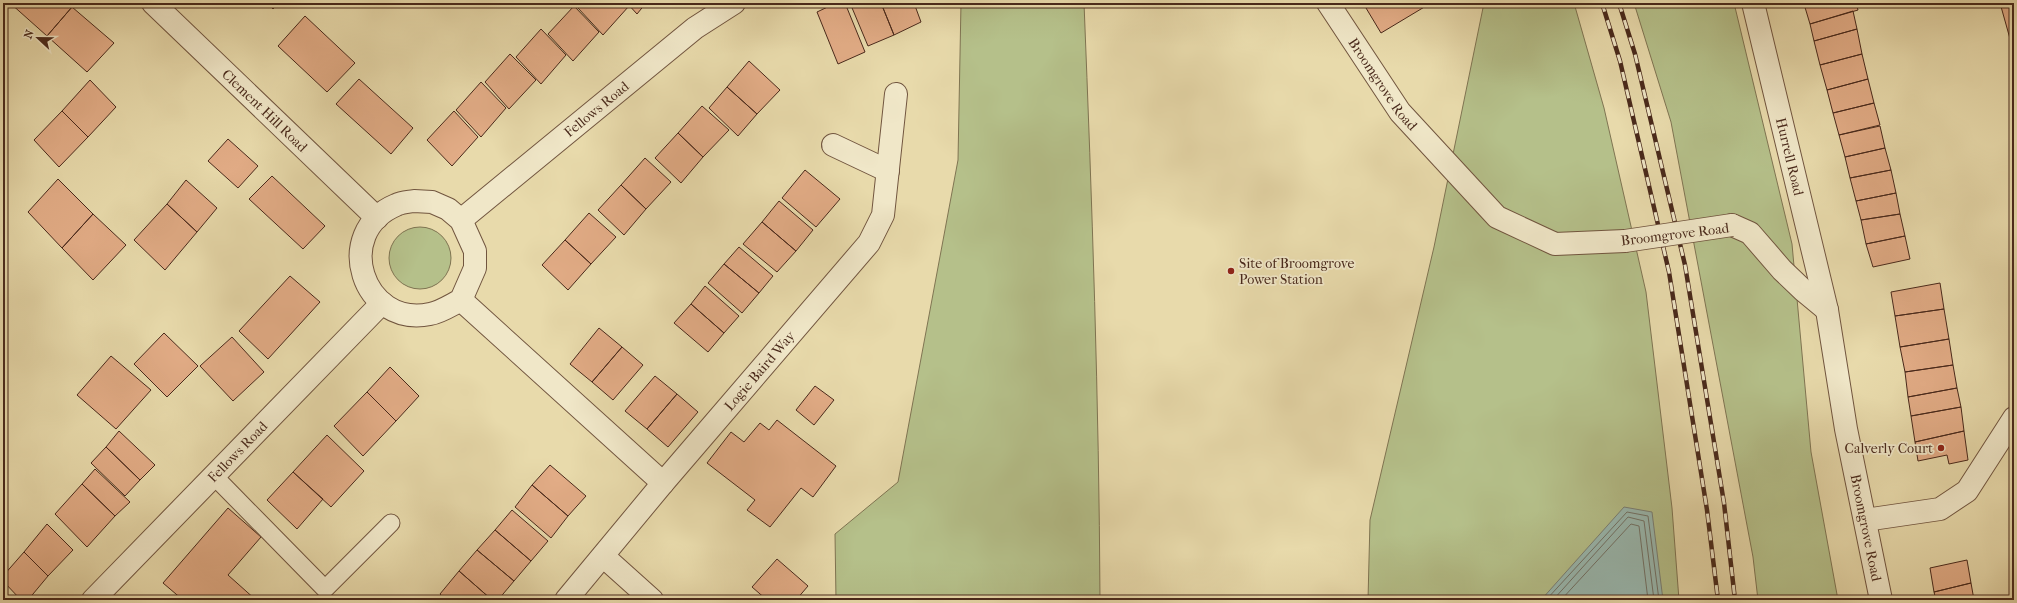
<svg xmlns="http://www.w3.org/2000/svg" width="2017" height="603" font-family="'IM FELL French Canon',serif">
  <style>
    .green { fill: #b5c08a; stroke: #7f7452 }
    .water { fill: #99b9b1; stroke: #797f75 }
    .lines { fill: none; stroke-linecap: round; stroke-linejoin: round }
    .shore { stroke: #717166; stroke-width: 1 }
    .building { fill: #e2ac86; stroke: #49291b }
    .service-casing { stroke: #71553f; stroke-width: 19 }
    .minor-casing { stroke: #71553f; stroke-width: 24 }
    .service { stroke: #f0e7c8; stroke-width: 17 }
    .minor { stroke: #f0e7c8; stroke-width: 22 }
    .rail-casing { stroke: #49291b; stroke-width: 4.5 }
    .rail { stroke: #f0e7c8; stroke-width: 3; stroke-dasharray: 9; stroke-linecap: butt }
    .minor-bridge-casing { stroke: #71553f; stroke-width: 24; stroke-linecap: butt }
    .minor-bridge { stroke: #f0e7c8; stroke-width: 22 }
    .poi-dot { fill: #8f2418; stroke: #f0e7c8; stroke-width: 1.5 }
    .labels { text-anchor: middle; stroke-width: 3.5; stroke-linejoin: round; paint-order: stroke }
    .street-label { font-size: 14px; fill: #49291b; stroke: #f0e7c8 }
    .poi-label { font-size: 14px; fill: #49291b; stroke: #f0e7c8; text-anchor: start }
  </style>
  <rect width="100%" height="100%" fill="#e8daab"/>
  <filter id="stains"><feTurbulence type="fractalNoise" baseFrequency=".005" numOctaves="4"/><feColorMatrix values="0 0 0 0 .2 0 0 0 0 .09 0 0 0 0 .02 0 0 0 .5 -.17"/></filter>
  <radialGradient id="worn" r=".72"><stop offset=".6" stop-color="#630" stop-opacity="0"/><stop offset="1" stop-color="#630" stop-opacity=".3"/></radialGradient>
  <path class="green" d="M961,3H1084C1092,202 1099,401 1100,600H836L835,534L898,482L958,160Z
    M1484,3H1574L1604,108L1646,292L1672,508L1679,600H1368L1370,520L1434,247Z
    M1634,3H1734L1792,244L1811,452L1838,600H1758L1753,557L1671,122Z
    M389 258a31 31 0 1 1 62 0a31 31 0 1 1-62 0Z"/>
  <path class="water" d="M1624,507L1652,512L1663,600H1541Z"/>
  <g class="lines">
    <path class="shore" d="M1546,600L1627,512L1648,516L1659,600
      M1553,600L1628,517L1644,521L1654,600
      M1561,600L1631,524L1639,526L1648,600"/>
  </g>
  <path class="building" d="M10,3H68L72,7L47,36Z
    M267,3H279L273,9Z
    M583,3H626L629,6L603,35L578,8Z
    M627,3H646L637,14Z
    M836,3H845L865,52L838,64L817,12Z
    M850,3H881L894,35L868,46Z
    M881,3H914L921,22L894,35Z
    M1363,3H1431L1381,33Z
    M1808,3H1856L1858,10L1810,24L1804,4Z
    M2000,3H2014V53Z
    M574,6L599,32L573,61L548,34Z
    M72,7L114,43L87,72L47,36Z
    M1853,11L1857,29L1814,41L1810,24Z
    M305,16L355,63L327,92L278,46Z
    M541,29L566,55L541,84L516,57Z
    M1857,29L1862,54L1820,65L1814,41Z
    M510,54L536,80L509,109L485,82Z
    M1862,54L1868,79L1827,90L1820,65Z
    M749,61L780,90L757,114L727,87Z
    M359,79L413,128L391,154L336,104Z
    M1868,79L1874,103L1833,113L1827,90Z
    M90,80L116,107L88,137L62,111Z
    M481,82L506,108L481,137L456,110Z
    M727,87L757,114L738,136L709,108Z
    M1874,103L1880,125L1839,135L1833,113Z
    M702,106L729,130L703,157L678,133Z
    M62,111L88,137L59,167L34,140Z
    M454,111L478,137L452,166L427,140Z
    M1880,126L1885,148L1845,157L1839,135Z
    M678,133L703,157L681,183L655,158Z
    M228,139L258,166L238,188L208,161Z
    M1885,148L1891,170L1850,178L1845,157Z
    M645,158L671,182L646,209L621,185Z
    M805,170L840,199L816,227L782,198Z
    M1891,170L1896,193L1856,201L1850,178Z
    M272,176L325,226L303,249L249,199Z
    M58,179L93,214L62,248L28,212Z
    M186,180L217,208L197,232L167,204Z
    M621,185L646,209L624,235L598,210Z
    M1896,193L1900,214L1861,220L1856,201Z
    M779,201L813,230L796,251L762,222Z
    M167,204L197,232L165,270L134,240Z
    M589,213L616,237L591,264L565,240Z
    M93,214L126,245L93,280L62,248Z
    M1900,214L1905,236L1866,244L1861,220Z
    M762,222L796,251L777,272L743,244Z
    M1905,236L1910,259L1873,267L1866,244Z
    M565,240L591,264L568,290L542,265Z
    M739,247L773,276L759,293L724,264Z
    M724,264L759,293L742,313L708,283Z
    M290,276L320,302L268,359L239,331Z
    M1940,283L1944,309L1895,316L1891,292Z
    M705,286L739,316L724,333L691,304Z
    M691,304L724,333L708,352L674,323Z
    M1944,309L1949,339L1900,347L1895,316Z
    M599,328L622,347L592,382L570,364Z
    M164,333L198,366L167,397L134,364Z
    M232,337L264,372L233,401L200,366Z
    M1949,339L1953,365L1905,372L1900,347Z
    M622,347L643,365L613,400L592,382Z
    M111,356L151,390L116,429L77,395Z
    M1953,365L1957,388L1908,397L1905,372Z
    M390,367L419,396L396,421L367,392Z
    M655,376L677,394L647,429L625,411Z
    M815,386L834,400L814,425L796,410Z
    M1957,388L1961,407L1911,416L1908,397Z
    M367,392L396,421L363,456L334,426Z
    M677,394L698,412L668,447L647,429Z
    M1961,407L1964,431L1915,442L1911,416Z
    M777,420L836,466L813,497L801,488L770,527L747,510L755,500L707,463L731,432L744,442L760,423L769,430Z
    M119,431L155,465L140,480L106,447Z
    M1964,431L1968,460L1949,464L1947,455L1918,461L1915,442Z
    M327,435L364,471L331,507L293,472Z
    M106,447L140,480L125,496L91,463Z
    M550,465L586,496L568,516L532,485Z
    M95,469L130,502L115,516L82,484Z
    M293,472L323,499L297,529L267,500Z
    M82,484L115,516L87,547L55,514Z
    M532,485L568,516L551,538L515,507Z
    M228,508L261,537L228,575L256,600H183L163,583Z
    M512,510L548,541L531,561L495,530Z
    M47,524L73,550L48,576L24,552Z
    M495,530L531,561L514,581L477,550Z
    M477,550L514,581L498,600H492L459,571Z
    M24,552L48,576L28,600H21L3,581V576Z
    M777,559L808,586L796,600H767L752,587Z
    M1967,560L1971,583L1934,592L1930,568Z
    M459,571L492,600H446L440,594Z
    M1971,583L1974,600H1936L1934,592Z"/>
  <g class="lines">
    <defs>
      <path id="service" d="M214,476L325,589L391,523"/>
      <g id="minor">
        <path id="s1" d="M153,3L377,218"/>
        <path id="s2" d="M1328,3L1400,112L1497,217L1555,244L1625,241"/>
        <path id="s3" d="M1753,3L1827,310L1846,429L1881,600"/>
        <path d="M833,145L888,171"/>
        <path d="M414,201L432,202L448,209L461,220L475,251V268L461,300C451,305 441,312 430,314C362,328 332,232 396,205C402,202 408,202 414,201Z"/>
        <path id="s4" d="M461,220L695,28L734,3"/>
        <path d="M1732,225L1750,233L1782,270L1804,291L1827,310"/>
        <path d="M461,300L663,483"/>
        <path d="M1865,520L1940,509L1967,491L2014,418"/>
        <path d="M603,556L652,600"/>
        <path id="s5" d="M93,600L382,303"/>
        <path id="s6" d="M566,600L663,483L869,243L883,215L896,94"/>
      </g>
    </defs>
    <use href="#service" class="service-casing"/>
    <use href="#minor" class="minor-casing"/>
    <use href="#service" class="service"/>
    <use href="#minor" class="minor"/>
    <defs>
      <path id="rail" d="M1602,3L1620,61L1669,272L1707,510L1718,600
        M1619,3L1635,54L1685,265L1724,503L1735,600"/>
    </defs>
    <use href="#rail" class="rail-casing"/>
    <use href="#rail" class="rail"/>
    <defs>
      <path id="minor-bridge" d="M1625,241L1732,225"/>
    </defs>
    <use href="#minor-bridge" class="minor-bridge-casing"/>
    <use href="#minor-bridge" class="minor-bridge"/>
  </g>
  <g class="poi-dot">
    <circle cx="1231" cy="271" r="4"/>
    <circle cx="1941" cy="448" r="4"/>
  </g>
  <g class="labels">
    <g class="street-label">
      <text dy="5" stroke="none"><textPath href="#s2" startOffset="98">Broomgrove Road</textPath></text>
      <text dy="5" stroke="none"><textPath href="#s4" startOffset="175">Fellows Road</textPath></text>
      <text dy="5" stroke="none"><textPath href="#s1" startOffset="155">Clement Hill Road</textPath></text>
      <text dy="5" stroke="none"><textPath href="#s3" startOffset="158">Hurrell Road</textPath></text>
      <text transform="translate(1675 234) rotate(-7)" y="5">Broomgrove Road</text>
      <text dy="5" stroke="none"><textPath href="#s6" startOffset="300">Logie Baird Way</textPath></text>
      <text dy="5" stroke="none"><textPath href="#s5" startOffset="207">Fellows Road</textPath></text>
      <text dy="5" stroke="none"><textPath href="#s3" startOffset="537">Broomgrove Road</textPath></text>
    </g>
    <g class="poi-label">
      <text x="1239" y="268">Site of Broomgrove<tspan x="1239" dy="16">Power Station</tspan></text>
      <text x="1933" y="453" text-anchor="end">Calverly Court</text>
    </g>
  </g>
  <rect width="2017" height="603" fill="none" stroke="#e8daab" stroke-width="16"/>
  <rect x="4" y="4" width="2009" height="595" fill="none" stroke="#49291b" stroke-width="2"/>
  <rect x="8" y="8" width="2001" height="587" fill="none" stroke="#49291b"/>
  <g transform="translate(38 38) rotate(292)" stroke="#f0e7c8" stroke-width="3" paint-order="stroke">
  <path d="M0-3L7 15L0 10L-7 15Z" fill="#49291b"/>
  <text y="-6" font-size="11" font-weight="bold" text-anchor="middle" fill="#49291b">N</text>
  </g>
  <rect width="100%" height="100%" filter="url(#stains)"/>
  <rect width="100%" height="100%" fill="url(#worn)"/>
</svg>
